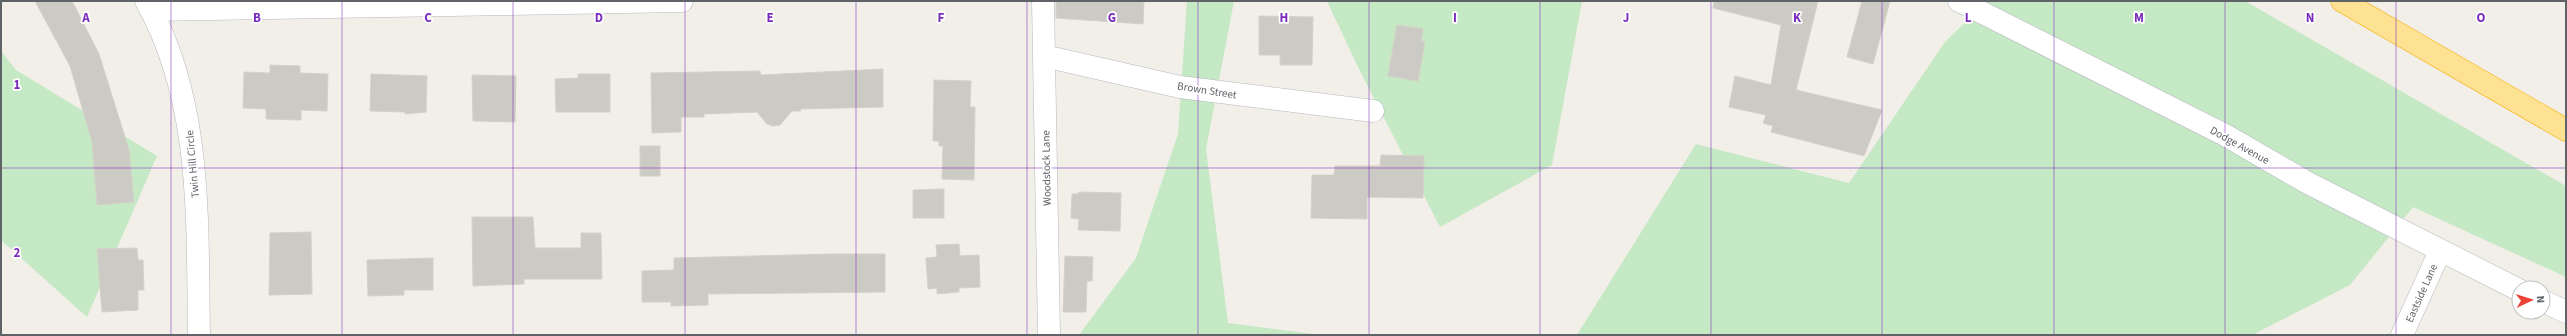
<svg xmlns="http://www.w3.org/2000/svg" width="2567" height="336" font-family="'Source Sans 3',sans-serif">
  <style>
    .green { fill: #c5e8c5 }
    .building { fill: #cccac5; stroke: #d6d1c6 }
    .lines { fill: none; stroke-linecap: round; stroke-linejoin: round }
    .minor-casing { stroke: #b5b8bc; stroke-width: 23 }
    .motorway-casing { stroke: #f9ab00; stroke-width: 23 }
    .minor { stroke: #fff; stroke-width: 22 }
    .motorway { stroke: #fde293; stroke-width: 22 }
    .grid { fill: none; stroke: #7b2cbf; stroke-width: 1; stroke-opacity: 0.55 }
    .labels { text-anchor: middle; stroke-width: 3.5; stroke-linejoin: round; paint-order: stroke }
    .street-label { font-size: 11px; fill: #5f6368; stroke: #fff }
    .grid-label { font-size: 13px; text-anchor: middle; font-weight: bold; fill: #7b2cbf; stroke: #fff; stroke-width: 3.5; stroke-linejoin: round; paint-order: stroke }
  </style>
  <rect width="100%" height="100%" fill="#f1efe8"/>
  <path class="green" d="M1187,1H1234L1206,149L1228,323L1321,335H1079L1136,258L1178,134Z
    M1327,1H1582L1552,165L1440,227L1358,67Z
    M1987,1H2245L2566,186V277L2413,207L2350,285L2252,335H1577L1696,144L1849,183L1945,42Z
    M1,51L16,70L157,156L87,317L1,240Z"/>
  <path class="building" d="M35,1H72L99,54L129,150L134,202L97,205L92,142L70,66Z
    M1056,1H1144L1143,24L1056,18Z
    M1714,1H1818L1796,90L1882,110L1864,156L1771,132L1773,126L1763,123L1766,115L1729,107L1735,76L1771,85L1781,25L1713,8Z
    M1862,1H1890L1873,64L1847,57Z
    M1259,16L1313,17L1312,65H1280V55H1259Z
    M1397,25L1423,29L1421,41L1425,42L1418,81L1388,76Z
    M270,65L300,66V73L328,74L327,111L301,110V120L266,119V109L243,108L244,72L270,73Z
    M883,69V107L800,109L801,111H792L780,125L773,126L767,124L757,112L704,114V117H681V132L652,133L651,73L760,71L761,75Z
    M371,74L427,76L426,112L405,114V112L370,111Z
    M578,74H610V112H556L555,79L578,78Z
    M472,75L516,76L515,122L473,121Z
    M934,80L971,81L970,107H975L974,180L942,179L943,146H939V141H933Z
    M640,146H660V176H640Z
    M1381,155L1424,156L1423,198L1367,197V219L1311,218L1312,175H1334L1335,166H1380Z
    M944,189V218H913V190Z
    M1079,192L1121,193L1120,231L1078,230L1079,219L1071,218L1072,194H1078Z
    M472,217H533L535,248H581V233H601L602,279H524V284L473,286Z
    M311,232L312,294L269,295L270,233Z
    M959,244L960,256L979,255L980,287L959,288V292L937,294V288L928,289L926,258L937,257L936,245Z
    M137,248L138,260H143L144,290H138V310L102,312L97,249Z
    M831,254H885V292L708,294V305L671,306V302H642V271L674,270V258Z
    M1065,256L1093,257L1092,281H1087L1086,312H1063Z
    M433,258V290H404V295L368,296L367,260Z"/>
  <g class="lines">
    <defs>
      <path id="minor" d="M146,1C203,101 197,223 199,335
        M1043,1L1049,335
        M1959,1L2225,135L2308,183L2519,290
        M151,10L682,1
        M1044,56L1180,87L1373,111
        M2543,301L2566,312
        M2402,335L2440,251"/>
      <path id="motorway" d="M2342,1L2566,130"/>
    </defs>
    <use href="#minor" class="minor-casing"/>
    <use href="#motorway" class="motorway-casing"/>
    <use href="#minor" class="minor"/>
    <use href="#motorway" class="motorway"/>
  </g>
  <path class="grid" d="M171,1V335M342,1V335M513,1V335M685,1V335M856,1V335M1027,1V335M1198,1V335M1369,1V335M1540,1V335M1711,1V335M1882,1V335M2054,1V335M2225,1V335M2396,1V335M1,168H2566"/>
  <g class="labels">
    <g class="street-label">
      <text transform="translate(1207 90) rotate(9)" y="4">Brown Street</text>
      <text transform="translate(2240 145) rotate(29)" y="4">Dodge Avenue</text>
      <text transform="translate(192 164) rotate(-95)" y="4">Twin Hill Circle</text>
      <text transform="translate(1046 168) rotate(-91)" y="4">Woodstock Lane</text>
      <text transform="translate(2421 293) rotate(-66)" y="4">Eastside Lane</text>
    </g>
  </g>
  <g class="grid-label">
    <text x="86" y="22">A</text>
    <text x="257" y="22">B</text>
    <text x="428" y="22">C</text>
    <text x="599" y="22">D</text>
    <text x="770" y="22">E</text>
    <text x="941" y="22">F</text>
    <text x="1112" y="22">G</text>
    <text x="1284" y="22">H</text>
    <text x="1455" y="22">I</text>
    <text x="1626" y="22">J</text>
    <text x="1797" y="22">K</text>
    <text x="1968" y="22">L</text>
    <text x="2139" y="22">M</text>
    <text x="2310" y="22">N</text>
    <text x="2481" y="22">O</text>
    <text x="17" y="89">1</text>
    <text x="17" y="257">2</text>
  </g>
  <rect width="2567" height="336" fill="none" stroke="#5f6368" stroke-width="4"/>
  <g transform="translate(2531 300) rotate(86)"><circle r="19" fill="#ffffff" stroke="#bfc1c3"/>
  <path d="M0-3L7 15L0 10L-7 15Z" fill="#ea4335"/>
  <text y="-6" font-size="11" font-weight="bold" text-anchor="middle" fill="#5f6368">N</text>
  </g>
</svg>
